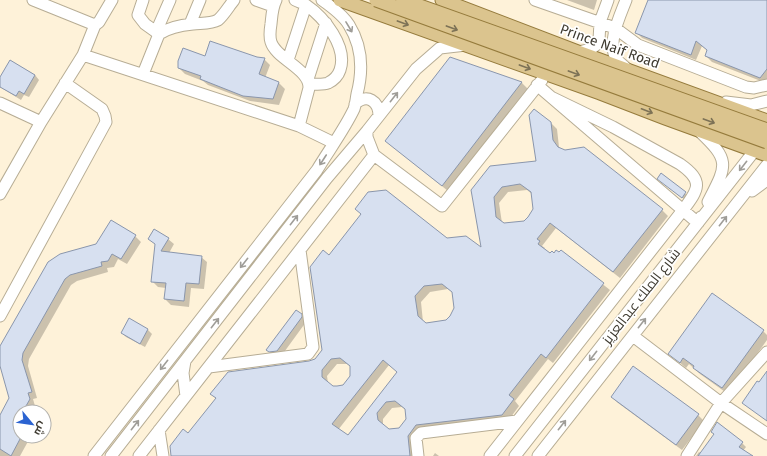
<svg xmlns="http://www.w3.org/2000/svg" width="767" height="456" font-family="'Fira Sans',Cairo,sans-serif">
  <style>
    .shadow { fill: #0003; fill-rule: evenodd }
    .building { fill: #d7e0f0; stroke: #8a96ac; fill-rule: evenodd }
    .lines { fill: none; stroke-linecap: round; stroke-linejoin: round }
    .minor-casing { stroke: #b7ad95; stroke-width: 13 }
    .major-casing { stroke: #957b3c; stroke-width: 15 }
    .minor { stroke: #fff; stroke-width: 11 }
    .major { stroke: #dbc48e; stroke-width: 13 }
    .major-bridge-casing { stroke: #957b3c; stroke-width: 15; stroke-linecap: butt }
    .major-bridge { stroke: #dbc48e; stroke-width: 13 }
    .oneway { stroke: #7d7256 }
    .oneway2 { stroke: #9f9d98 }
    .labels { text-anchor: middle; stroke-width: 3.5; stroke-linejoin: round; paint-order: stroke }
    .street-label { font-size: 14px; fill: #3f3b31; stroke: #fff }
  </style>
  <rect width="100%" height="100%" fill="#fef2d9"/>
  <path class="shadow" d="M567,0H597L594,10Z
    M649,0H767V82L766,83L712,62L706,56L708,51L702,46L696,60L642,38L636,32Z
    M205,58L264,59L270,65L265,78L279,83L285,89L279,105L250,101L208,85L203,81L185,74L179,68Z
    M450,58L522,83L528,89L448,191L386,141Z
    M11,61L35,75L39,80L29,97L24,95L21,100L0,87V79Z
    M551,123L557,129L559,147L662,210L668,216L620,278L556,228L542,246L545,248L544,249L551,254H559L561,251L610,290L553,363L548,359L515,401L519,406L508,421L422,431L415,456H172L216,399L212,394L316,360L323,351L329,256L447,239L482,249L472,190L537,162ZM527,190L532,194L534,209L529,218L524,222L504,225L502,223L499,203L508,192ZM448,289L453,293L455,309L451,317L446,321L425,324L423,322L421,302L430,292ZM337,364H347L351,367V376L344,386L333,387L328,383L327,376ZM389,365L398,372L348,437L338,430ZM402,407L406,410L407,419L399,429L388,430L383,426V419L392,408Z
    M661,175L688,196L685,200L661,181Z
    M154,230L168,239L174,244L169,253L201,257L207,262L204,289L191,288L189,307L171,305L165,299L166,288L158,287L152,281L156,245L149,239Z
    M135,236L141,242L127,264L118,259L114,267L107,268L108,272L77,281L71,285L29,359L28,366L37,398L33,399L35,406L32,411L34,412H20V436H31L20,456H0V417L10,398L0,362L49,262Z
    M301,315L306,320V322L282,355H272L268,350Z
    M130,320L148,330L152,334L145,347L126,337L122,333Z
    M763,331L767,335V340L728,394L700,374L689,364L686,368L670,354Z
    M612,397L698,415L704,421L682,450L618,403Z
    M742,443L746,447L743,451L751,456H696L699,452L701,453Z
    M435,453L439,456H433Z"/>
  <path class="building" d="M648,0H767V69L760,78L705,56L707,50L696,41L691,55L635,33Z
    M210,41L257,57L265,58L259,74L279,82L273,99L243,96L200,79L201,76L178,68V61L183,48L205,56Z
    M450,57L522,82L442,186L385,141Z
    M10,60L35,75L24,94L19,91L16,96L0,87V77Z
    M534,109L551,122L553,140L558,147L565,150L584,147L663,209L613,272L550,223L537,239L540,241L538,244L550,253L552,251L554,253L556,250L559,252L561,250L604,283L546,358L541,354L509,395L514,399L502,415L416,425L408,436L410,456H171L170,446L183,429L188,433L216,398L210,394L228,372L309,361L315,359L322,350L310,267L323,250L329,255L361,214L355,209L368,192L386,190L447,238L466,236L481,247L471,190L490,166L536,161L529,115ZM520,184L531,192L533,209L528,217L524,221L504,223L496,217L494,197L502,187ZM442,284L452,292L454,308L450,316L446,320L426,323L418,316L415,296L424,286ZM340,358L350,366V376L343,385L337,386H333L322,377V370L331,359ZM383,360L397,372L348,435L332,424ZM395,401L405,409L406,419L399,428L389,429L378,420L377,413L386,402Z
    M661,173L686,192L682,198L657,179Z
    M111,220L136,235L121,259L112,254L108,261L101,262L102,266L70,275L65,279L23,353L22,360L32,392L28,393L30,399L26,406L36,412H20V439L11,456L0,449V415L9,398L0,366V346L48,262L60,254L96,244Z
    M154,229L169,238L161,251L202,256L199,284L186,283L184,301L164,299L166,283L151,282L155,244L148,239Z
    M712,293L764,330L722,388L693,368L694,366L683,358L680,363L668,354Z
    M296,310L302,314V317L277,351L269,352L266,350Z
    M129,318L148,329L140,344L121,333Z
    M633,366L699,414L676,445L611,397Z
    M767,371V421L742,403L757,381L759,382Z
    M717,422L743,442L739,447L753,456H698L714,434L711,432Z"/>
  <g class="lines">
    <defs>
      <path id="minor" d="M33,0L95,25
        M143,0L138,15L145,24L159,34
        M256,0L273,6
        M276,0C272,8 272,15 271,24C270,30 269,36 271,42C276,59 310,69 309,88L299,126
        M295,0C299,2 303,3 306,5C324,17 348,47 340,70C338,76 334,80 328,83C323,85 315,84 309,84
        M535,0L615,28L638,45L746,87L754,88L767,85
        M626,0C620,16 606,44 617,60C620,63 624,66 627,69
        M190,24L200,0
        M156,32L170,0
        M578,52L591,49L596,45L599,40L600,22L608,0
        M83,55L299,126L334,143
        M288,60L306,5
        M143,74L159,34C168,28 182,25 193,24C200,23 211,24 218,20C224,15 229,6 234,0
        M308,79L326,23
        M537,85L698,223L701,217
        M726,102L751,105L767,101
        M0,103L41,122
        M355,104C367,93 379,101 379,116
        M367,131V137L374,155L442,206L542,80
        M699,131C731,161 727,165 708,202
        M752,191L767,180
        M0,194L41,122L83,55L95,25L99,22L112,0
        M0,316L106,122L105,116L102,109L65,83
        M633,336L721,403L767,434
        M185,361L183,373L186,396
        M209,367L308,354L313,347L300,250
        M159,430L163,456
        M94,456L317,170C329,150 344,130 354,109C356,104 356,99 357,94C363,71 362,46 349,25C343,15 332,7 322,0
        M111,456L327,178L367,131L416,69L440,48L466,45
        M139,456L374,155
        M418,456L416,438L421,433L517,421
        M490,456L683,210C699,189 704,181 680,164L613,127L551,97
        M515,456L759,145
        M538,456L767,165
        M687,456L721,403L767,352"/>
      <path id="major" d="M340,0L600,93L665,118L767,155
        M442,0L578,52L767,121"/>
    </defs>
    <use href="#minor" class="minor-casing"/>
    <use href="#major" class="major-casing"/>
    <use href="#minor" class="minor"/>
    <use href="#major" class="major"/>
    <defs>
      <path id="major-bridge" d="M376,0L767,142
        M403,0L767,130"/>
    </defs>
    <use href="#major-bridge" class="major-bridge-casing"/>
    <use href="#major-bridge" class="major-bridge"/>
  </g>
  <defs><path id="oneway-shaft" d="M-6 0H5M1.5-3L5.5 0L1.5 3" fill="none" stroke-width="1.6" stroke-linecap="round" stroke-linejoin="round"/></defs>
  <g class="oneway">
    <use href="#oneway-shaft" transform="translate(403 23) rotate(20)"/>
    <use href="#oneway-shaft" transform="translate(452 28) rotate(20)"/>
    <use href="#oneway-shaft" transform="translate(525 67) rotate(20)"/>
    <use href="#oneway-shaft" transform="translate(574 73) rotate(20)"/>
    <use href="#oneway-shaft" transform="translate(647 111) rotate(21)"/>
    <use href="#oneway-shaft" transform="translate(709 121) rotate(20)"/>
  </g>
  <g class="oneway2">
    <use href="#oneway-shaft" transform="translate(349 27) rotate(59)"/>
    <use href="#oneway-shaft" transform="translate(394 97) rotate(-52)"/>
    <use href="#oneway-shaft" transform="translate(323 160) rotate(123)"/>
    <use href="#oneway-shaft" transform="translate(743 166) rotate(128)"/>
    <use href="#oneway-shaft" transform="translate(294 220) rotate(-52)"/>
    <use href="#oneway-shaft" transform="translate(723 221) rotate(-52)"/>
    <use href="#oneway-shaft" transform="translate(244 263) rotate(128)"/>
    <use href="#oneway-shaft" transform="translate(215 323) rotate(-52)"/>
    <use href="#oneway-shaft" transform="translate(642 323) rotate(-52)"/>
    <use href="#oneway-shaft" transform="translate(593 356) rotate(128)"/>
    <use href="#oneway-shaft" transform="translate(164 365) rotate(128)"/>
    <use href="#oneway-shaft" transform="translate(135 425) rotate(-52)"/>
    <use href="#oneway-shaft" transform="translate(562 425) rotate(-52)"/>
  </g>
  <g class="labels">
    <g class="street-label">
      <text transform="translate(610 46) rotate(20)" y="5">Prince Naif Road</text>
      <text transform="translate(641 296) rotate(-52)" y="5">شارع الملك عبدالعزيز</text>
    </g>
  </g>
  <g transform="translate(32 424) rotate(119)"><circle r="19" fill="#ffffff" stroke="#b2b1ad"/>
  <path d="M0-3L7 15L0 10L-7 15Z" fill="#2b63d1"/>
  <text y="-6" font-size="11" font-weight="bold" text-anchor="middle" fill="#3f3b31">ش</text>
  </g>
</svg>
